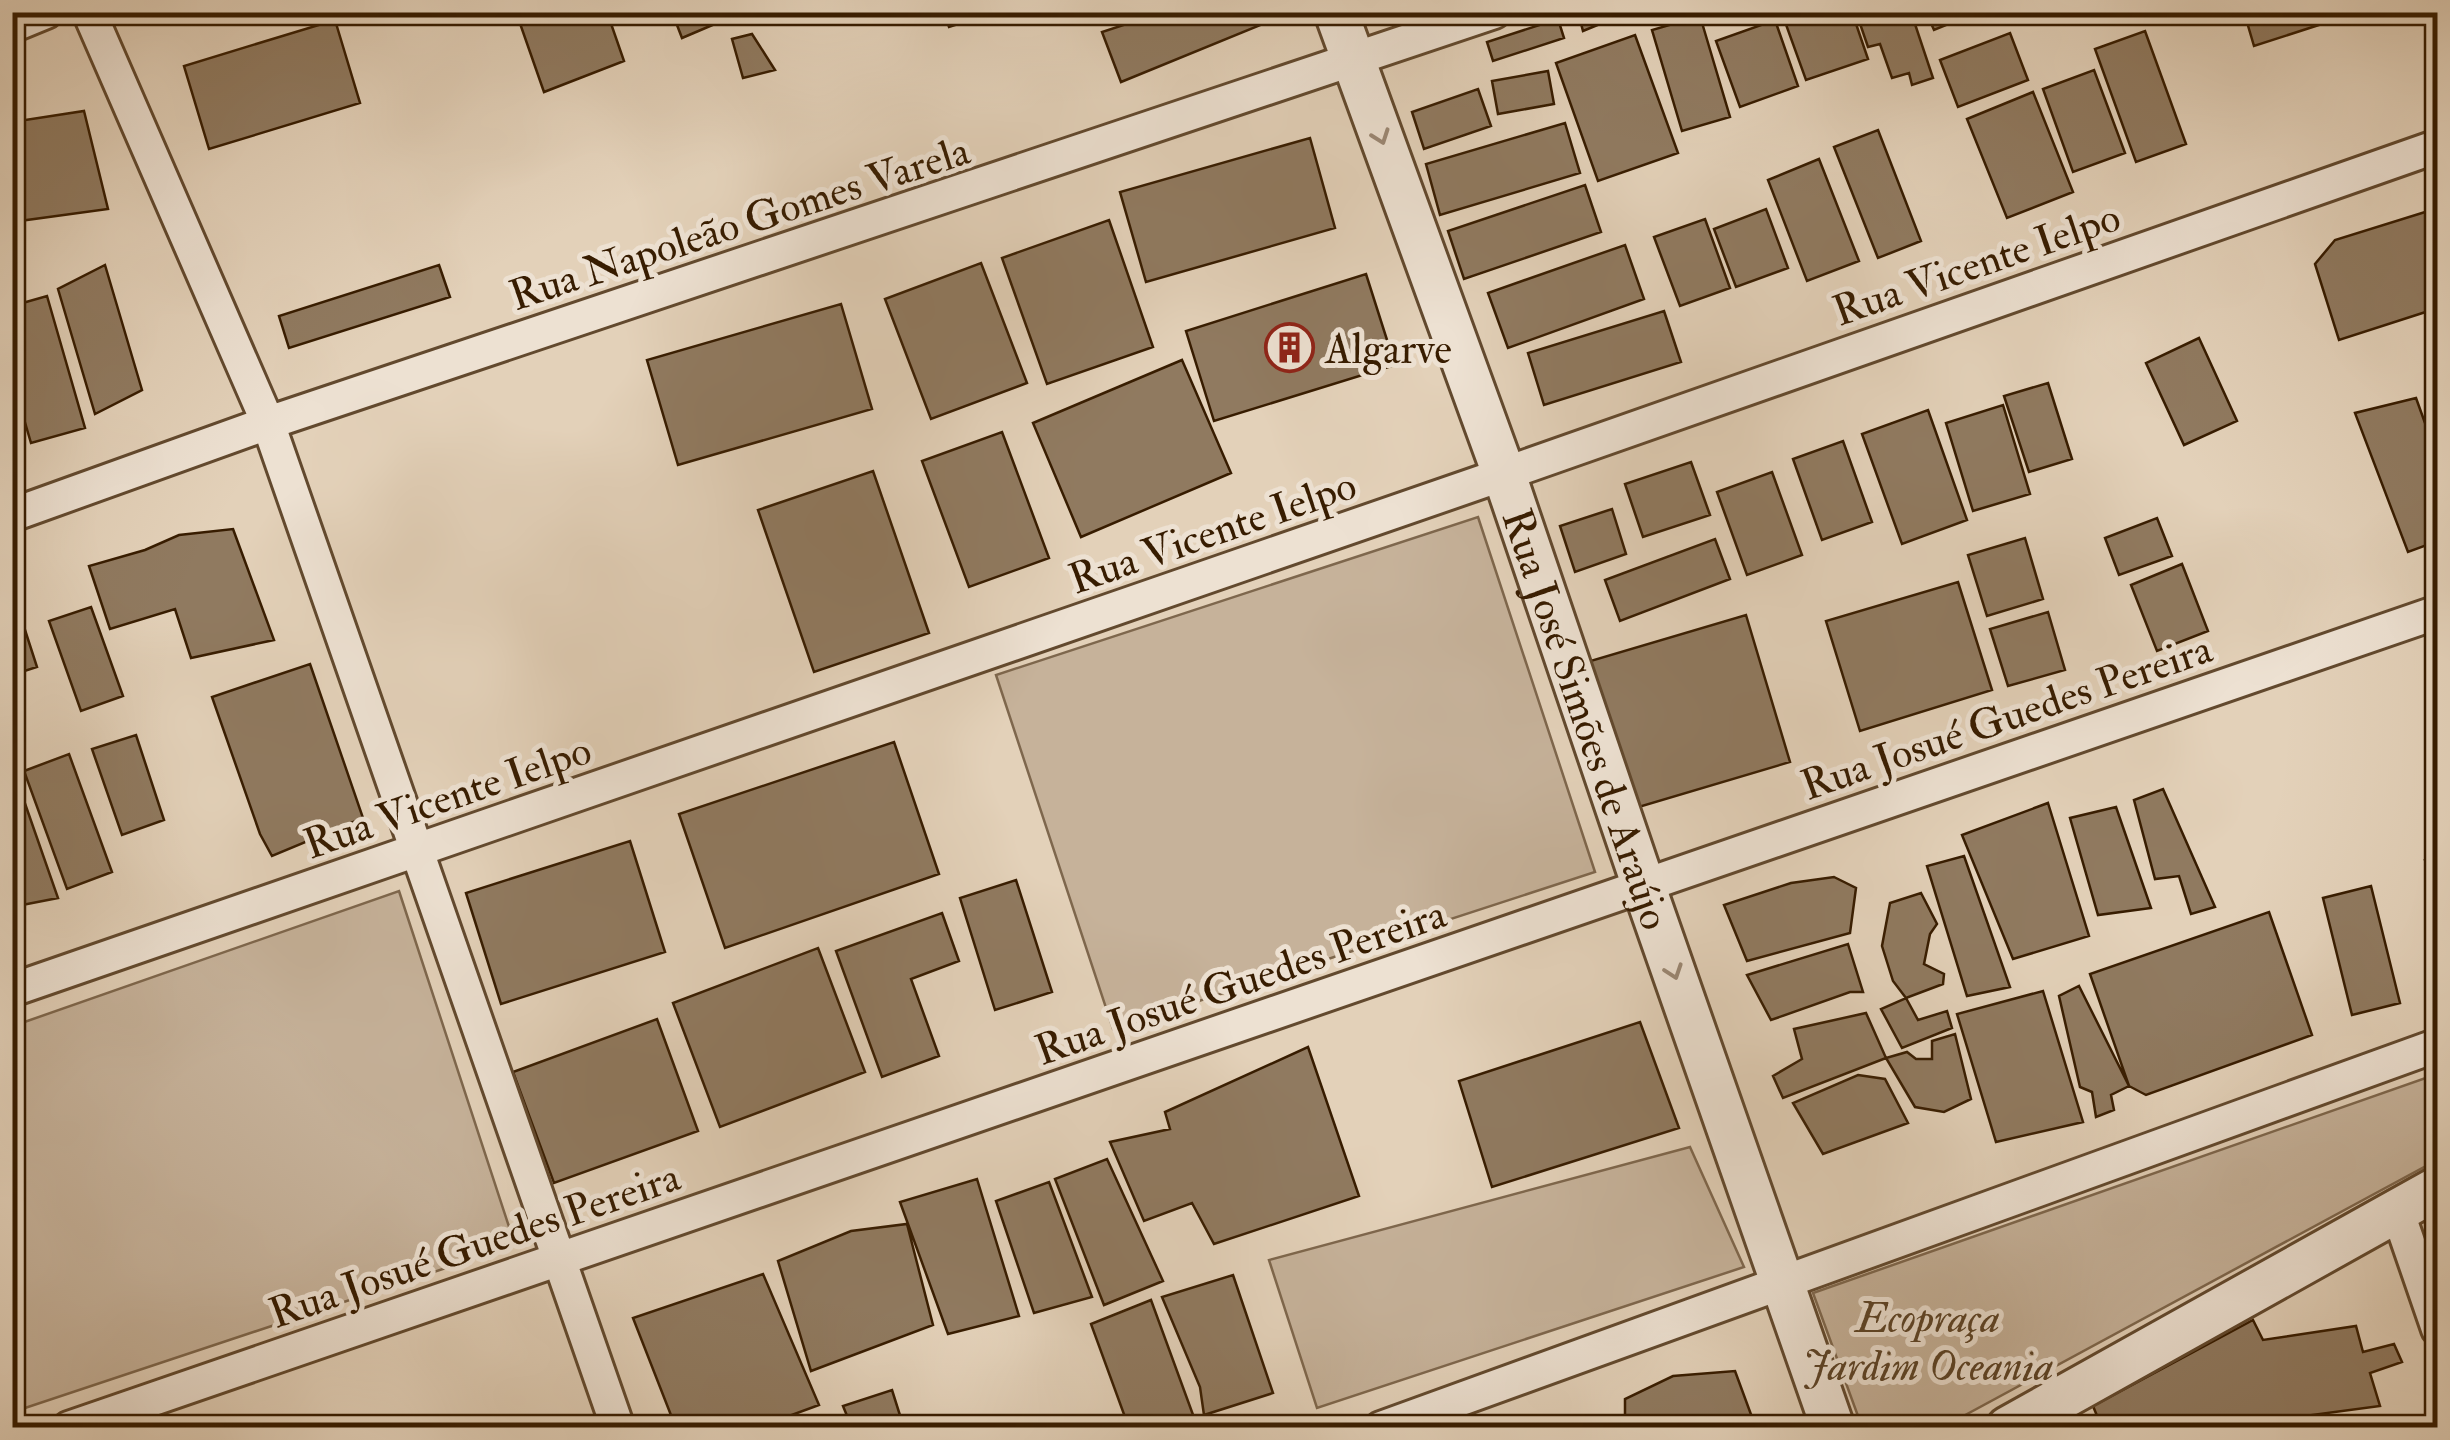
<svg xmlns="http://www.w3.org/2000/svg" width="2450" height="1440" font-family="'IM FELL Double Pica',serif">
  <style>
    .green { fill: #c6b29a; stroke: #7e674d; stroke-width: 2.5 }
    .building { fill: #907a60; stroke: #371c00; stroke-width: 2.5 }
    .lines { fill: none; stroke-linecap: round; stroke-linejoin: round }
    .minor-casing { stroke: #62492e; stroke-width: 38 }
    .tertiary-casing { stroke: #62492e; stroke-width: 48 }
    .minor { stroke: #ede1d2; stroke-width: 32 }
    .tertiary { stroke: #ede1d2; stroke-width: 42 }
    .oneway { stroke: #9b8874 }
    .labels { text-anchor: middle; stroke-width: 10; stroke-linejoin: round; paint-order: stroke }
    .street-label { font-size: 42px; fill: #371c00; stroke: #ede1d2 }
    .poi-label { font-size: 42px; fill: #371c00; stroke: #ede1d2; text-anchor: start }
    .park-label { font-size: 42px; font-style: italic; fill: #5b4226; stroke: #ede1d2 }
  </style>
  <rect width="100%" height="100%" fill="#e3d1b9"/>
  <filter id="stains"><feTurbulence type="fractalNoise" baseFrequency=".002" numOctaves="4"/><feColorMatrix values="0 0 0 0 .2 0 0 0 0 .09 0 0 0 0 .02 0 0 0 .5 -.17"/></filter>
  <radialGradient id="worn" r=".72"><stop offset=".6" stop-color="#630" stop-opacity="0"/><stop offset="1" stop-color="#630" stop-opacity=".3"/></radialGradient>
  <path class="green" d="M1478,517L1595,872L1113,1029L996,675Z
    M399,891L515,1245L13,1412V1026Z
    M2437,1074V1160L1943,1427H1862L1813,1293Z
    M1690,1147L1744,1267L1317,1408L1269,1260Z"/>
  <path class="building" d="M516,12H607L624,61L544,92Z
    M672,12H743L682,38Z
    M944,12H996L949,27Z
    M1163,12H1256L1263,24L1121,82L1102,32Z
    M1578,12H1629L1583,31Z
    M1802,12H1852L1868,59L1806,80L1784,19Z
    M1856,12H1911L1933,78L1912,85L1909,73L1892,78L1880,44L1868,47Z
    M1926,12H1978L1934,30Z
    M2001,12H2027L2004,20Z
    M2244,12H2359L2254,46Z
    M1700,16L1730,117L1682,131L1652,30Z
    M1558,19L1564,38L1493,61L1487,42Z
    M335,20L360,103L209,149L184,66Z
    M1775,20L1798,86L1740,107L1716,41Z
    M2145,31L2186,144L2136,162L2095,49Z
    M2010,33L2028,80L1958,107L1940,60Z
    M752,34L775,70L743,78L732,39Z
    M1635,35L1678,153L1598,181L1556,63Z
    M2094,70L2125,153L2073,172L2043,89Z
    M1548,71L1554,104L1498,114L1492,81Z
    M1478,89L1491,126L1424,149L1412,112Z
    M2033,92L2073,192L2007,218L1967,119Z
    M84,111L108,209L12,222V122Z
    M1565,123L1580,173L1440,215L1426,164Z
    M1878,130L1921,241L1878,258L1834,147Z
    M1310,138L1335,228L1146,282L1120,192Z
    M1819,159L1859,261L1807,281L1768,180Z
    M1585,185L1601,232L1464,279L1448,231Z
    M2438,208V308L2339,340L2315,264L2335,240Z
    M1766,209L1788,268L1736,287L1714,229Z
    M1705,219L1730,288L1680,306L1654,237Z
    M1109,220L1153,347L1047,384L1002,258Z
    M1625,245L1644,299L1508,348L1488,293Z
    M981,263L1027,383L931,419L885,299Z
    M105,265L142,390L95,414L58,289Z
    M439,265L450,297L289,348L279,316Z
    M1366,274L1395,365L1214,421L1186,331Z
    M47,296L85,428L31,443L12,378V306Z
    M841,304L872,409L678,465L647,360Z
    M1664,311L1681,362L1544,405L1528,353Z
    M2199,338L2237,421L2184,445L2146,363Z
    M1182,360L1231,473L1081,537L1033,423Z
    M2048,383L2072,459L2029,472L2004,396Z
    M2416,398L2438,459V541L2408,552L2355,413Z
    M2003,405L2030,494L1973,511L1946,423Z
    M1928,410L1967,520L1902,544L1862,434Z
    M1002,432L1049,558L969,587L922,461Z
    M1843,441L1872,522L1822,540L1793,459Z
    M1691,462L1710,515L1643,537L1625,484Z
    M873,471L929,633L814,672L758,510Z
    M1772,472L1802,555L1747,575L1717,492Z
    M1612,509L1626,554L1575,572L1560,526Z
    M2157,518L2172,556L2119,575L2105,538Z
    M233,529L274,640L191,658L175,609L110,629L89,566L145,550L179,535Z
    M2025,538L2043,599L1987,616L1968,555Z
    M1715,539L1730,579L1620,621L1605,580Z
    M2182,564L2208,631L2157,651L2131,585Z
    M1958,582L1992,690L1860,731L1826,621Z
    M15,599L37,667L12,675V600Z
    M91,607L123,696L81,711L49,621Z
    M2048,612L2065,670L2008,686L1990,629Z
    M1746,615L1790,762L1632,809L1587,662Z
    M310,664L363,818L272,856L260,834L212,697Z
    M136,735L164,820L122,835L92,749Z
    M894,742L939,874L725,948L679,814Z
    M69,754L112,872L67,889L24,771Z
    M14,772L58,898L12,907V773Z
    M2163,789L2215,907L2191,914L2179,876L2155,879L2134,800Z
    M2048,803L2089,936L2013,959L1962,835Z
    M2116,807L2151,908L2098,915L2070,818Z
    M630,841L665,952L501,1004L466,893Z
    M1964,856L2010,987L1967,996L1927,866Z
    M2438,856V903L2425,860Z
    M1834,877L1856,888L1850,933L1747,961L1724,905L1791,883Z
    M1016,880L1052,992L995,1010L960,898Z
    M2371,886L2400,1003L2352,1015L2323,898Z
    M1921,893L1937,924L1930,934L1924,964L1944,974L1943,984L1906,998L1893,981L1882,946L1890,903Z
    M2269,912L2312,1035L2146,1095L2129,1086L2090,974Z
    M942,913L959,961L911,979L939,1056L882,1077L836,951Z
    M1848,944L1863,992H1850L1771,1020L1747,975Z
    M818,948L865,1072L720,1127L673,1003Z
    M2079,986L2129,1086L2111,1095L2114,1110L2096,1117L2092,1092L2080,1087L2059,996Z
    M2043,991L2083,1122L1996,1142L1957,1014Z
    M1906,998L1918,1020L1947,1011L1952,1028L1902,1048L1881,1009Z
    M1866,1013L1886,1058L1783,1098L1773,1076L1802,1059L1794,1029Z
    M657,1019L698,1131L554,1183L513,1072Z
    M1640,1022L1679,1128L1492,1187L1459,1081Z
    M1955,1034L1971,1099L1944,1112L1915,1107L1886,1058L1907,1052L1916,1059H1932V1041Z
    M1308,1047L1359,1196L1214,1244L1192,1203L1144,1221L1110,1142L1170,1129L1165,1112Z
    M1858,1075L1885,1079L1908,1123L1823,1154L1793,1103Z
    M1107,1159L1163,1281L1104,1305L1055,1179Z
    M977,1179L1019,1316L948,1334L900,1202Z
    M1049,1182L1092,1297L1034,1313L996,1201Z
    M907,1224L933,1325L811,1371L778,1261L851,1231Z
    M763,1274L819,1405L756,1428H676L633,1318Z
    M1233,1275L1273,1393L1204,1415L1200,1387L1162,1297Z
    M1151,1300L1196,1423L1187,1428H1129L1091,1324Z
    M2253,1320L2263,1340L2356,1326L2363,1352L2394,1344L2402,1362L2370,1373L2380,1406L2283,1419L2262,1428H2102L2093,1406Z
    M1735,1371L1756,1428H1625V1399L1673,1376Z
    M892,1390L904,1428H852L843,1406Z"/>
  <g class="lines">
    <defs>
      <path id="minor" d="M89,12L268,423L618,1428
        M12,26L46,12
        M12,515L268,423L1494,12
        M12,990L1504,474L2438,146
        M2397,1210L2438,1329
        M69,1428L2438,612
        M1381,1428L2438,1045"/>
      <g id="tertiary">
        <path id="s1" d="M1336,12L1504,474L1644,887L1833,1428"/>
        <path d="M2008,1428L2438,1188"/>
      </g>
    </defs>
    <use href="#minor" class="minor-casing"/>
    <use href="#tertiary" class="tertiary-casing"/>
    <use href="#minor" class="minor"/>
    <use href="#tertiary" class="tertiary"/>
  </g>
  <defs><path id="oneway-chevron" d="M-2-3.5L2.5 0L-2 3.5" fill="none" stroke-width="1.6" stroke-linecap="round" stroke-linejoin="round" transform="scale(2.5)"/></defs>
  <g class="oneway">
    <use href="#oneway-chevron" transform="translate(1381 137) rotate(70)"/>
    <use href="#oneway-chevron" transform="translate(1674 972) rotate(71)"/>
  </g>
  <defs>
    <symbol id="building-ring" viewBox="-11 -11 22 22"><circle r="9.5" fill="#ede1d2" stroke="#8f2418" stroke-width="1.5"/><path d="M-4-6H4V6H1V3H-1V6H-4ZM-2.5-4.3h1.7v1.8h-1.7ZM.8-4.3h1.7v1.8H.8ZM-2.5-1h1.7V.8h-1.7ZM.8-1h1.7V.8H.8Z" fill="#8f2418"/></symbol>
  </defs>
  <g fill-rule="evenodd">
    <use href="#building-ring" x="1262" y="320" width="55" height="55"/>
  </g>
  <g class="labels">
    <g class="street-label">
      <text transform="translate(739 222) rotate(-18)" y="15">Rua Napoleão Gomes Varela</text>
      <text transform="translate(1976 263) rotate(-19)" y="15">Rua Vicente Ielpo</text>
      <text transform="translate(1212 531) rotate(-19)" y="15">Rua Vicente Ielpo</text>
      <text transform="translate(2006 716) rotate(-19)" y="15">Rua Josué Guedes Pereira</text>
      <text dy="15" stroke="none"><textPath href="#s1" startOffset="750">Rua José Simões de Araújo</textPath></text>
      <text transform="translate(447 796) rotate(-19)" y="15">Rua Vicente Ielpo</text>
      <text transform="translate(1240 981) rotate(-19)" y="15">Rua Josué Guedes Pereira</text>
      <text transform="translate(474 1244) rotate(-19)" y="15">Rua Josué Guedes Pereira</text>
    </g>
    <g class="poi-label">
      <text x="1325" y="363">Algarve</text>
    </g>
    <g class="park-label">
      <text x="1928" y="1332">Ecopraça<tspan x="1928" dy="48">Jardim Oceania</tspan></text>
    </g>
  </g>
  <rect width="2450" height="1440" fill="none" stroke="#e3d1b9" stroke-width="50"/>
  <rect x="15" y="15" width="2420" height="1410" fill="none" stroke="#371c00" stroke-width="5"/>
  <rect x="25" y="25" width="2400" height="1390" fill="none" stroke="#371c00" stroke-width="2.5"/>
  <rect width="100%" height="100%" filter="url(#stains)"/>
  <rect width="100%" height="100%" fill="url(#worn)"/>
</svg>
